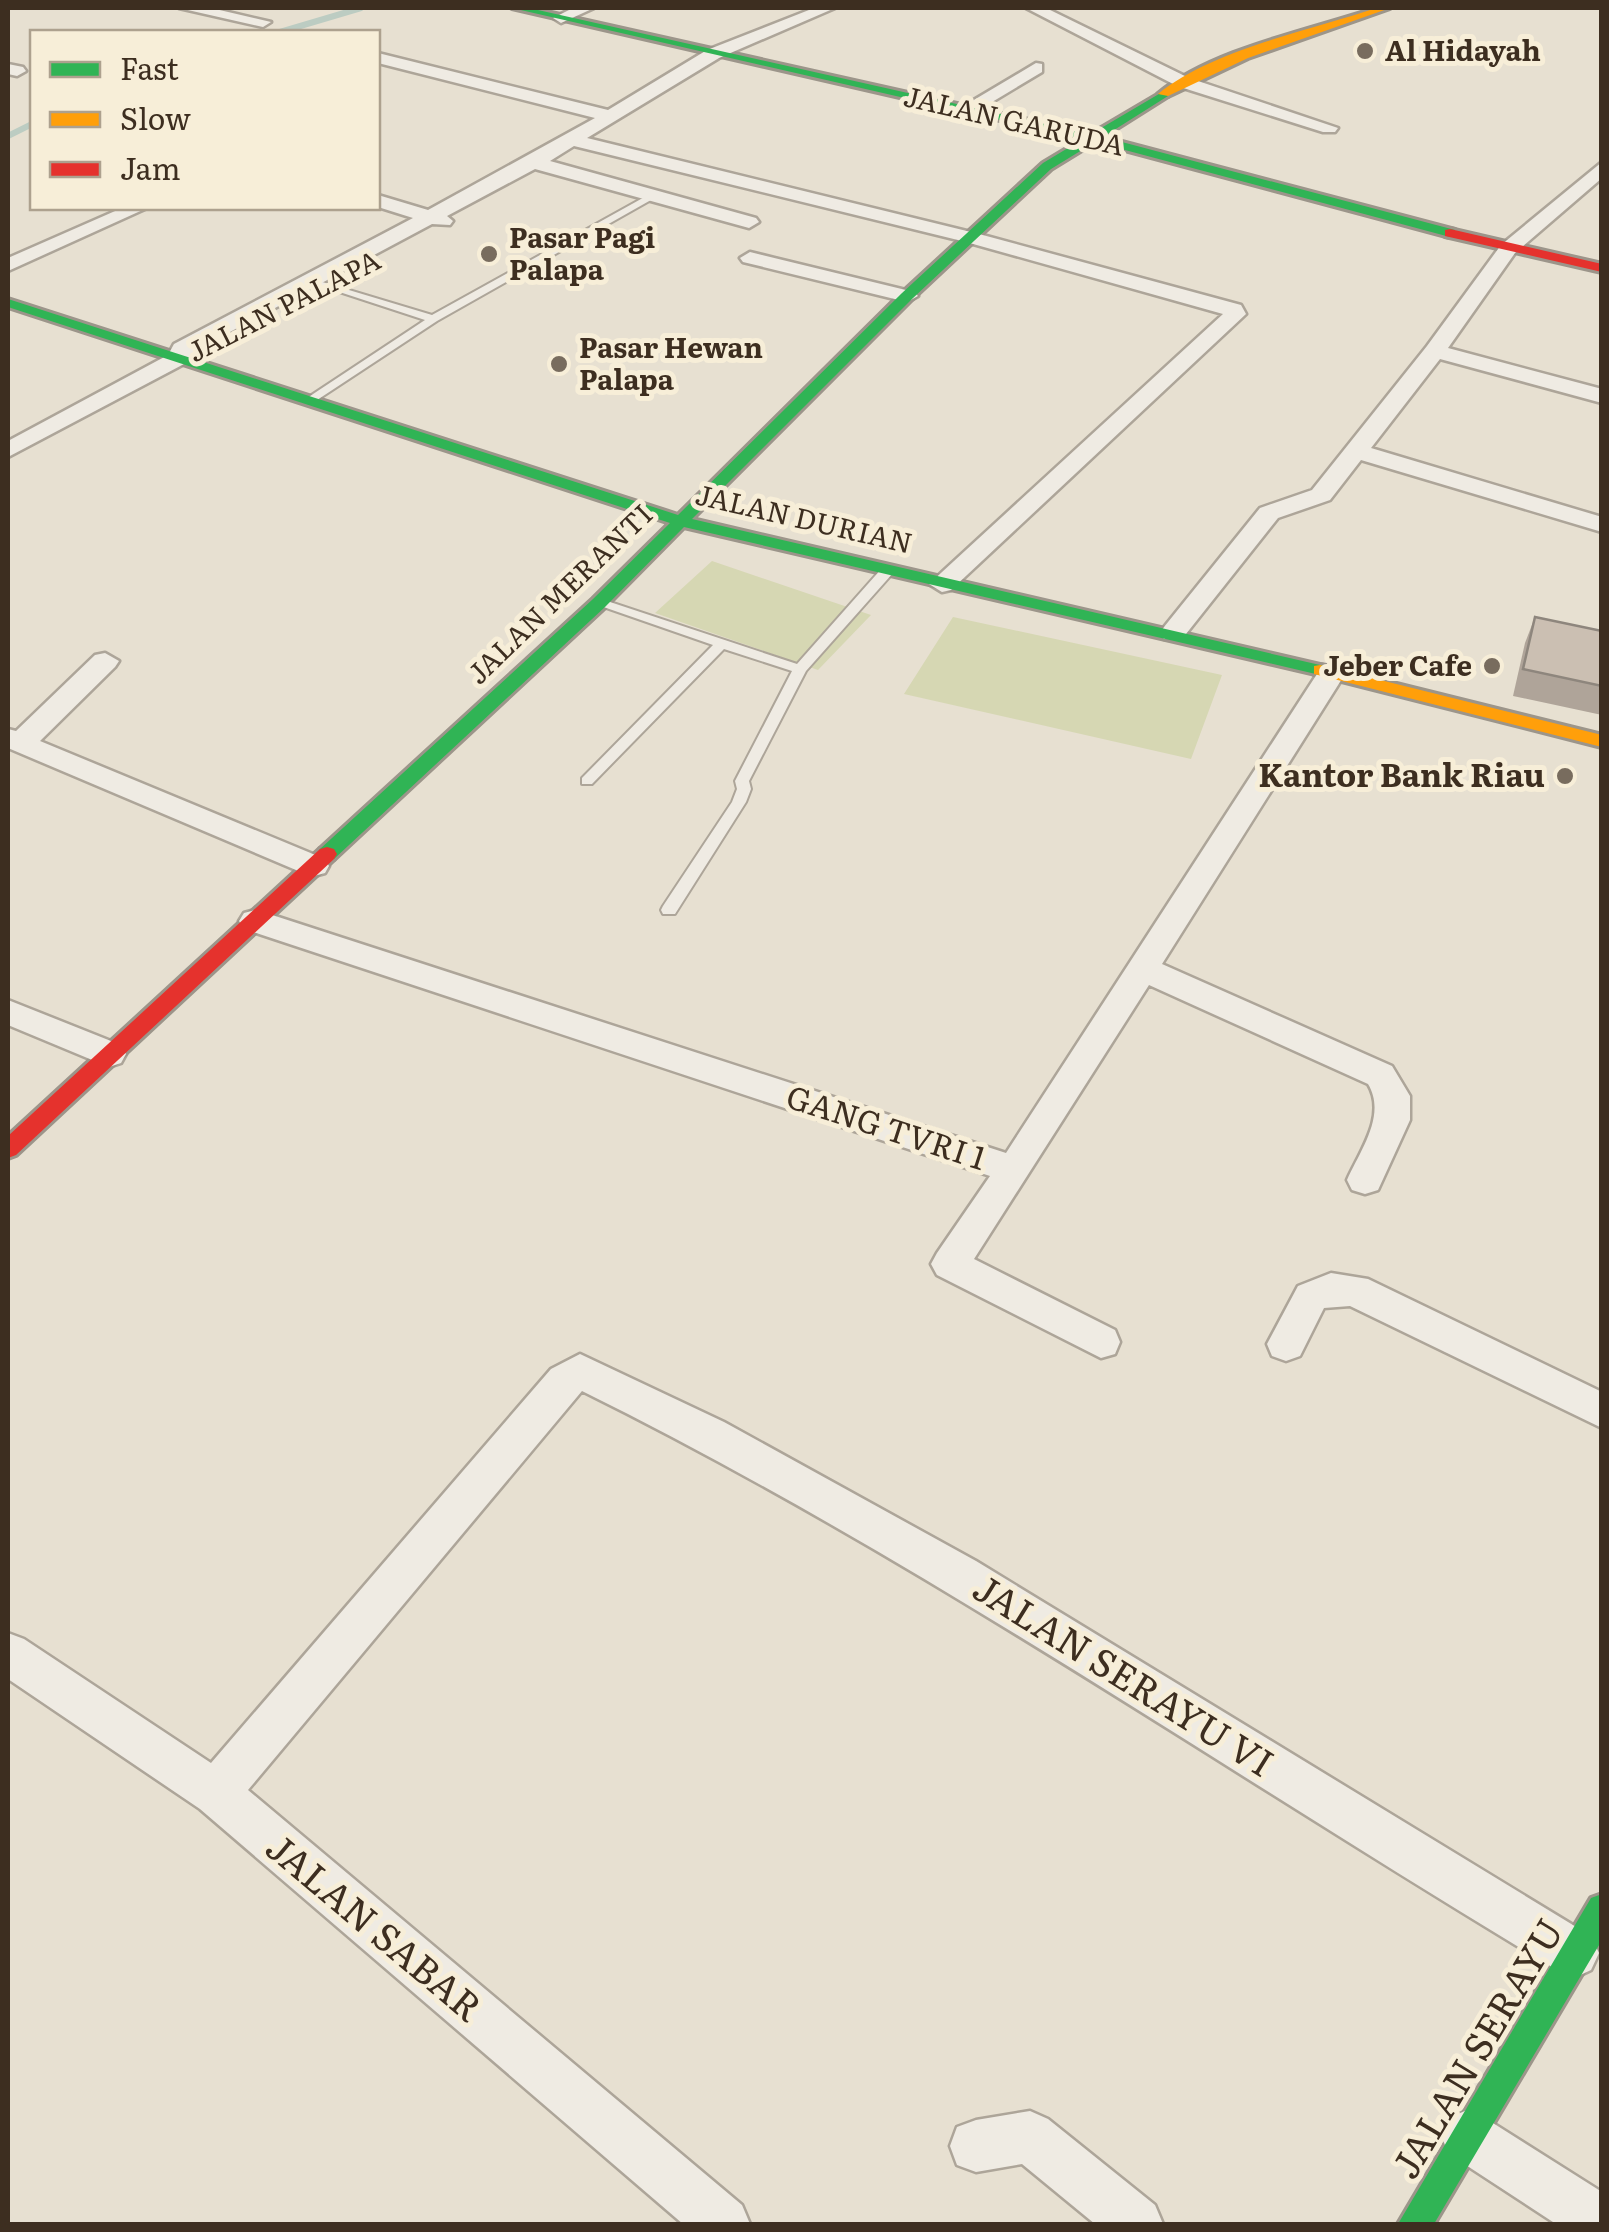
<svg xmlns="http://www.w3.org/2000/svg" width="1609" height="2232" font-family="Literata,serif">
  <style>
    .green { fill: #d6d7b3 }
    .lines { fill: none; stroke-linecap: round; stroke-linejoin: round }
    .stream { stroke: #bcccc2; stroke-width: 6 }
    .lane-casing { stroke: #ada599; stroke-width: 4 }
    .street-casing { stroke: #ada599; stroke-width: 5 }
    .fast-casing { stroke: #9c958a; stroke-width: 6 }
    .slow-casing { stroke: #9c958a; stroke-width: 6 }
    .jam-casing { stroke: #9c958a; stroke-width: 6 }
    .lane { fill: #efebe3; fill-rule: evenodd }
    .street { fill: #efebe3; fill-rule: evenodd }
    .fast { fill: #30b455; fill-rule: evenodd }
    .slow { fill: #ff9f0a; fill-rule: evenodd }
    .jam { fill: #e5322d; fill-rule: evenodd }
    .wall { fill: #afa499 }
    .building { fill: #cbbfb2; stroke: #8e867d; stroke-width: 2.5 }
    .poi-dot { fill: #786c5e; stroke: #f7eed8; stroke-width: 4 }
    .labels { text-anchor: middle; stroke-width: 10; stroke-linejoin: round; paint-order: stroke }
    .far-poi-label { font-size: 28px; font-weight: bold; fill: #3d2e20; stroke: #f7eed8; text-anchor: start }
    .far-street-label { font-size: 28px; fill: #3d2e20; stroke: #f7eed8 }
    .poi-label { font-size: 32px; font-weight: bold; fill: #3d2e20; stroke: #f7eed8; text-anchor: end }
    .street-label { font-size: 32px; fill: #3d2e20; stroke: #f7eed8 }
    .near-street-label { font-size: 38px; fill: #3d2e20; stroke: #f7eed8 }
  </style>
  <rect width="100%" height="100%" fill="#e7e0d1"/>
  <path class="green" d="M712,561L871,615L818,670L655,613Z
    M953,617L1222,675L1191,759L904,694Z"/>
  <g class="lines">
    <path class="stream" d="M280,32L361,8
      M8,136L32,124"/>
    <defs>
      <path id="lane" d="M650,194L658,196L437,321L311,404L301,402L425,320L309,282V278L432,315Z
        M888,566L893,567V573L806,671L749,781L751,789L746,802L675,914H663L661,910L663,906L732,802L737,789L735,781L792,671L724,649L592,784H582V778L713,645L592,603L594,600H604L797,664L883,567Z"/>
      <path id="street" d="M179,8H211L271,22L263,27Z
        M573,8H594L561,23L553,18Z
        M814,8H835L719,58L587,138L979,234L1241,305L1246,314L951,590L942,592L929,584L1223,314L966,242L574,146L550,161L756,218L759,222L749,228L535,169L447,216L453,221L450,225L432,224L200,348L206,354L203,359L184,364L8,457V441L168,355L174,344L413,218L378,207V195L428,210L595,118L378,63V53L608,110L707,50Z
        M1026,8H1046L1189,78L1338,128L1335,132H1323L1177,86Z
        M1036,63L1042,64V72L972,114L966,115L957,110Z
        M8,64L23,67L26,71L17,76L8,74Z
        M1602,162V178L1515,253L1448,348L1602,389V403L1440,359L1371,448L1602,517V532L1361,460L1330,500L1278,518L1182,639H1164L1160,633L1164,627L1260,508L1312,490L1427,346L1501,245Z
        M122,208H147L8,271V258Z
        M750,252L914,292L918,296L907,302L743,262L740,258Z
        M105,653L119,661L115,667L40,741L325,859L329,866L325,873L314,876L303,873L8,748V729L16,731L95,655Z
        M1331,666L1345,674L1162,964L1392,1066L1410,1096V1120L1378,1190L1365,1194L1352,1190L1347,1180C1360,1151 1387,1115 1368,1084L1149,985L974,1259L1115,1330L1120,1342L1115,1354L1101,1358L937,1275L931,1264L937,1253L990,1176L244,929L239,921L244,913L255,910L266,913L1006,1153L1317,674Z
        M8,1000L121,1045L126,1054L121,1063L109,1067L8,1025Z
        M1331,1273L1368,1279L1602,1392V1428L1350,1306L1324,1308L1300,1356L1286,1361L1272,1356L1267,1344L1298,1286Z
        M580,1354L724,1422L976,1561L1591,1936L1599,1953L1591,1970L1574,1978L1557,1970C1232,1776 922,1559 582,1391L248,1790L742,2205L750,2224H683L200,1809L8,1679V1633L24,1639L211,1763L551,1369Z
        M1467,2110L1485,2118L1602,2192V2224H1556L1449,2154L1441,2136L1449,2118Z
        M1030,2111L1048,2119L1155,2205L1163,2224H1095L1022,2164L976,2172L957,2165L950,2146L957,2127L976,2120Z"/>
      <path id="fast" d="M512,8H529L1091,134L1164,91L1168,96L1103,137L1455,230V236L1450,237L1095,142L1051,169L912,299L692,519L1320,665L1326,666V674L1320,675L684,527L605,607L334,859H320L317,854L320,849L593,599L670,523L8,307V299L678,515L902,293L1043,163L1083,139Z
        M1602,1894V1940L1434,2224H1398L1591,1898Z"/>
      <path id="slow" d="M1376,8H1390L1248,58L1168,96L1158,94C1213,49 1309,31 1376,8Z
        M1320,665L1602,735V747L1314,674V666Z"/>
      <path id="jam" d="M1450,229L1602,264V272L1445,236V230Z
        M327,847L334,849L337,854L334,859L16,1155L8,1158V1136L320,849Z"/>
    </defs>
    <use href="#lane" class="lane-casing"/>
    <use href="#street" class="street-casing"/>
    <use href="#fast" class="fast-casing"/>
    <use href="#slow" class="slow-casing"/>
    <use href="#jam" class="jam-casing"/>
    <use href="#lane" class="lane"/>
    <use href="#street" class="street"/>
    <use href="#fast" class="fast"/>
    <use href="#slow" class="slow"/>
    <use href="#jam" class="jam"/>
  </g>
  <path class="wall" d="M1535,617L1602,631V715L1513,696L1525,643Z"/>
  <path class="building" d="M1535,617L1602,631V686L1523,669Z"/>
  <g class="poi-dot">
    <circle cx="1365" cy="51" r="10"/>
    <circle cx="489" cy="254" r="10"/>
    <circle cx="559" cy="364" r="10"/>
    <circle cx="1492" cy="666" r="10"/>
    <circle cx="1565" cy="776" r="10"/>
  </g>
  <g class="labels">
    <g class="far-poi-label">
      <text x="1385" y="61">Al Hidayah</text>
      <text x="509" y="248">Pasar Pagi<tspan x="509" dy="32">Palapa</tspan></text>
      <text x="579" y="358">Pasar Hewan<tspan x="579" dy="32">Palapa</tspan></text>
      <text x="1472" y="676" text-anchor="end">Jeber Cafe</text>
    </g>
    <g class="far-street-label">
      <text transform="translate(1014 121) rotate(13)" y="10">JALAN GARUDA</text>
      <text transform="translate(284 306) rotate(-27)" y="10">JALAN PALAPA</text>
      <text transform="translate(804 519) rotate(13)" y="10">JALAN DURIAN</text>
      <text transform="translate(560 594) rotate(-44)" y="10">JALAN MERANTI</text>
    </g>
    <g class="poi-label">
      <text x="1545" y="787">Kantor Bank Riau</text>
    </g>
    <g class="street-label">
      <text transform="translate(886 1128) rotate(18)" y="11">GANG TVRI 1</text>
    </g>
    <g class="near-street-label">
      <text transform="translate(1123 1676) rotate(32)" y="13">JALAN SERAYU VI</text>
      <text transform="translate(374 1928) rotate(40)" y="13">JALAN SABAR</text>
      <text transform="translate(1478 2049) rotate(-59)" y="13">JALAN SERAYU</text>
    </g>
  </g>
  <rect width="1609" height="2232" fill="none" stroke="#3d2e20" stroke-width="20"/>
  <rect x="30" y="30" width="350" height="180" fill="#f7eed8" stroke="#ada18e" stroke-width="2.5"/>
  <rect x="50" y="62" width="50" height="15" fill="#30b455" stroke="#ada18e" stroke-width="2.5"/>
  <text x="120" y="80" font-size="30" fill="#3d2e20">Fast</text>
  <rect x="50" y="112" width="50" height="15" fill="#ff9f0a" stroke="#ada18e" stroke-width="2.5"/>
  <text x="120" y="130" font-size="30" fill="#3d2e20">Slow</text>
  <rect x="50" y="162" width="50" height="15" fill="#e5322d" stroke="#ada18e" stroke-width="2.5"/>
  <text x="120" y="180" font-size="30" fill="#3d2e20">Jam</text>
</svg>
